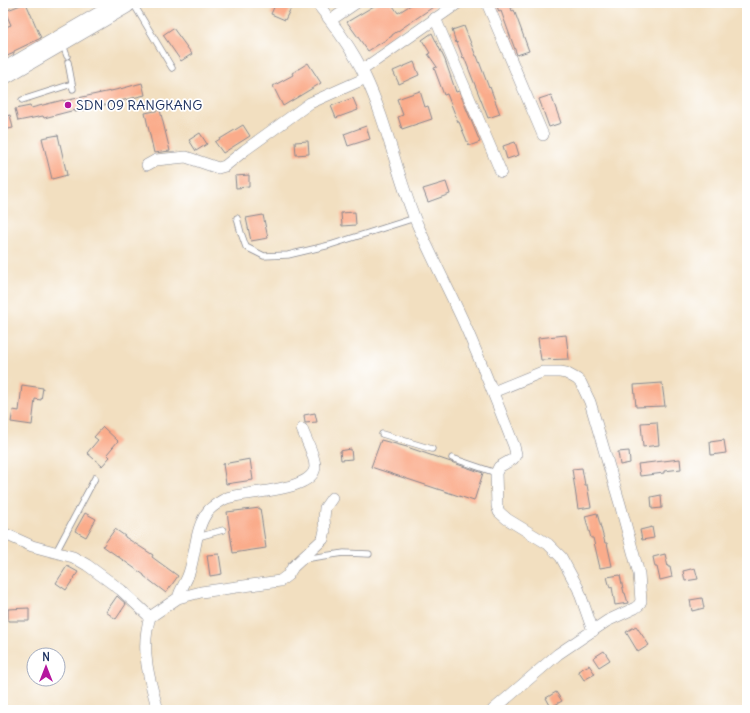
<svg xmlns="http://www.w3.org/2000/svg" width="750" height="713" font-family="Delius,sans-serif">
  <style>
    .building { fill: #faac8b }
    .lines { fill: none; stroke-linecap: round; stroke-linejoin: round }
    .lane-casing { stroke: #86878f; stroke-width: 7 }
    .street-casing { stroke: #86878f; stroke-width: 12 }
    .highway-casing { stroke: #86878f; stroke-width: 22 }
    .lane { stroke: #fff; stroke-width: 5.5 }
    .street { stroke: #fff; stroke-width: 11 }
    .highway { stroke: #fff; stroke-width: 21 }
    .poi-dot { fill: #b5179e; stroke: #fff; stroke-width: 1.5 }
    .labels { text-anchor: middle; stroke-width: 3.5; stroke-linejoin: round; paint-order: stroke }
    .poi-label { font-size: 14px; fill: #1b2f5e; stroke: #fff; text-anchor: start }
  </style>
  <rect width="100%" height="100%" fill="#fff"/>
  <filter id="ink" filterUnits="userSpaceOnUse"><feTurbulence type="fractalNoise" baseFrequency=".025" numOctaves="2"/><feDisplacementMap in="SourceGraphic" scale="8" xChannelSelector="R" yChannelSelector="G"/><feConvolveMatrix kernelMatrix="1 2 1 2 8 2 1 2 1" color-interpolation-filters="sRGB"/></filter>
  <filter id="wash" filterUnits="userSpaceOnUse"><feTurbulence type="fractalNoise" baseFrequency=".012" numOctaves="4" result="noise"/><feDisplacementMap in="SourceGraphic" scale="16" xChannelSelector="R" yChannelSelector="G"/><feGaussianBlur stdDeviation="0.9" result="paint"/><feColorMatrix in="noise" values="0 0 0 0 0 0 0 0 0 0 0 0 0 0 0 0 0 1.4 0 .05"/><feComposite in="paint" operator="in"/></filter>
  <g filter="url(#wash)">
    <rect width="100%" height="100%" fill="#f2dfc0"/>
    <g id="blocks">
      <path class="building" d="M26,3L41,38L14,51V53L5,57L3,51V28L11,25L5,11Z
        M276,3H279L291,8L285,20L271,14Z
        M379,3H391L398,13L414,3H439L392,35V36L368,51L347,22Z
        M496,3H520L521,4L511,8L512,11L514,10L529,51L517,55L501,11L499,12Z
        M464,26L476,56H477L489,88L490,87L500,114L488,118L464,57L463,58L457,42L456,43L452,30Z
        M173,28L192,54L181,61L163,35Z
        M432,33L445,60L456,92L459,91L480,142L469,146L459,122H458L447,94L444,95L434,68L437,67L428,54L430,53L422,40Z
        M414,62L419,75L399,84L393,71Z
        M308,63L321,83L283,106L273,86L293,75L292,73Z
        M142,83L145,95L75,112V110L44,118L43,116L18,121L15,109L30,106L31,108L63,100L64,101L120,89Z
        M420,91L425,107L428,106L432,119L402,129L398,117L403,115L397,99Z
        M551,95L561,123L549,127L539,99Z
        M353,98L358,110L336,118L331,106Z
        M160,110L170,151L154,153L145,113Z
        M10,115L13,128L3,130V117Z
        M243,125L250,136L223,153L215,142Z
        M366,126L370,139L348,146L344,134Z
        M200,133L207,144L196,151L189,140Z
        M58,135L67,175L52,179L42,138Z
        M308,141L309,154L296,155L295,142Z
        M515,142L519,155L507,159L503,146Z
        M249,175V187L236,188L235,176Z
        M446,182L450,194L428,202L423,189Z
        M355,212L356,225L342,226L341,213Z
        M263,215L268,238L251,241L246,218Z
        M566,335L569,359L541,360L538,338Z
        M662,383L665,406L636,407L634,385Z
        M22,385L43,388L41,400L35,399L32,425L11,422L13,410L19,411Z
        M315,413L317,422L305,423L304,415Z
        M657,422L659,445L643,447L641,423Z
        M103,427L118,441L107,454L110,457L102,466L87,453L98,440L94,437Z
        M381,440L407,447L483,473L474,501L371,467Z
        M724,440L726,453L711,455L710,442Z
        M351,449L352,459L341,460L340,451Z
        M629,451L630,463L620,465L618,452Z
        M250,459L253,480L226,484L223,464Z
        M680,459L681,469L664,471V473L640,476L638,464Z
        M582,468L585,485H587L591,507L578,509L572,469Z
        M661,495L662,508L652,509L651,497Z
        M260,508L266,548L233,553L227,512Z
        M85,513L96,519L86,537L75,531Z
        M597,513L605,543H607L612,566L600,568L593,538H591L585,516Z
        M652,527L654,538L642,540L640,530Z
        M115,529L125,536V537L153,555L152,557L178,576L166,593L144,576V575L103,546Z
        M219,554L222,574L210,576L207,555Z
        M665,554L668,567H670L672,577L660,580L657,567H655L653,557Z
        M67,566L78,572L66,590L56,583Z
        M695,568L698,579L685,581L683,571Z
        M620,575L624,593H625L628,603L615,605L612,587L610,588L607,577Z
        M117,596L126,604L116,619L106,612Z
        M702,598L704,608L692,611L690,600Z
        M29,608V621H8V609Z
        M636,626L649,645L638,652L626,632Z
        M604,651L610,660L599,667L593,658Z
        M589,665L595,674L584,680L578,671Z
        M556,692L562,701L551,707L546,698Z"/>
    </g>
  </g>
  <g filter="url(#ink)">
    <use href="#blocks" fill-opacity="0" stroke="#86878f" stroke-width="1"/>
    <g class="lines">
      <defs>
        <path id="lane" d="M133,3L172,68
          M63,45L67,56
          M68,62L73,89
          M22,100L72,84
          M237,218L241,233L246,247L264,256L288,255L330,245L415,218
          M382,434L432,449
          M452,458L496,473
          M198,537L223,530
          M56,552L95,478
          M304,559L344,553L369,554"/>
        <path id="street" d="M317,3C335,26 353,50 365,76C387,122 396,172 415,219C430,254 448,288 464,323C482,364 498,405 514,446L516,454L513,459L499,467L496,473L497,506L499,512L507,519L548,544L561,557L578,588L593,631
          M487,3L543,135
          M435,18L501,172
          M331,20L356,3
          M362,70L458,3
          M147,165L156,160L186,157L218,168L225,166L245,150L310,103L366,78
          M493,392L542,372H560L566,373L577,379L581,383L590,402L620,504L639,574L641,601L639,605L635,608L607,621L558,654L493,710
          M3,533L32,546L73,557L87,565L121,590L150,617C140,649 149,679 158,710
          M178,598C181,587 186,583 189,573C196,553 195,526 209,510C213,506 222,500 227,498C245,491 313,492 315,467C315,455 306,440 302,429
          M150,617L178,598L201,592L280,581L288,575L293,567L323,539L325,530L324,518L325,508L332,498"/>
        <path id="highway" d="M3,74L125,3"/>
      </defs>
      <use href="#lane" class="lane-casing"/>
      <use href="#street" class="street-casing"/>
      <use href="#highway" class="highway-casing"/>
      <use href="#lane" class="lane"/>
      <use href="#street" class="street"/>
      <use href="#highway" class="highway"/>
    </g>
  </g>
  <circle class="poi-dot" cx="68" cy="105" r="4"/>
  <g class="labels">
    <g class="poi-label">
      <text x="76" y="110">SDN 09 RANGKANG</text>
    </g>
  </g>
  <rect width="750" height="713" fill="none" stroke="#fff" stroke-width="16"/>
  <g transform="translate(46 667)"><circle r="19" fill="#ffffff" stroke="#a4acbf"/>
  <path d="M0-3L7 15L0 10L-7 15Z" fill="#b5179e"/>
  <text y="-6" font-size="11" font-weight="bold" text-anchor="middle" fill="#1b2f5e">N</text>
  </g>
</svg>
